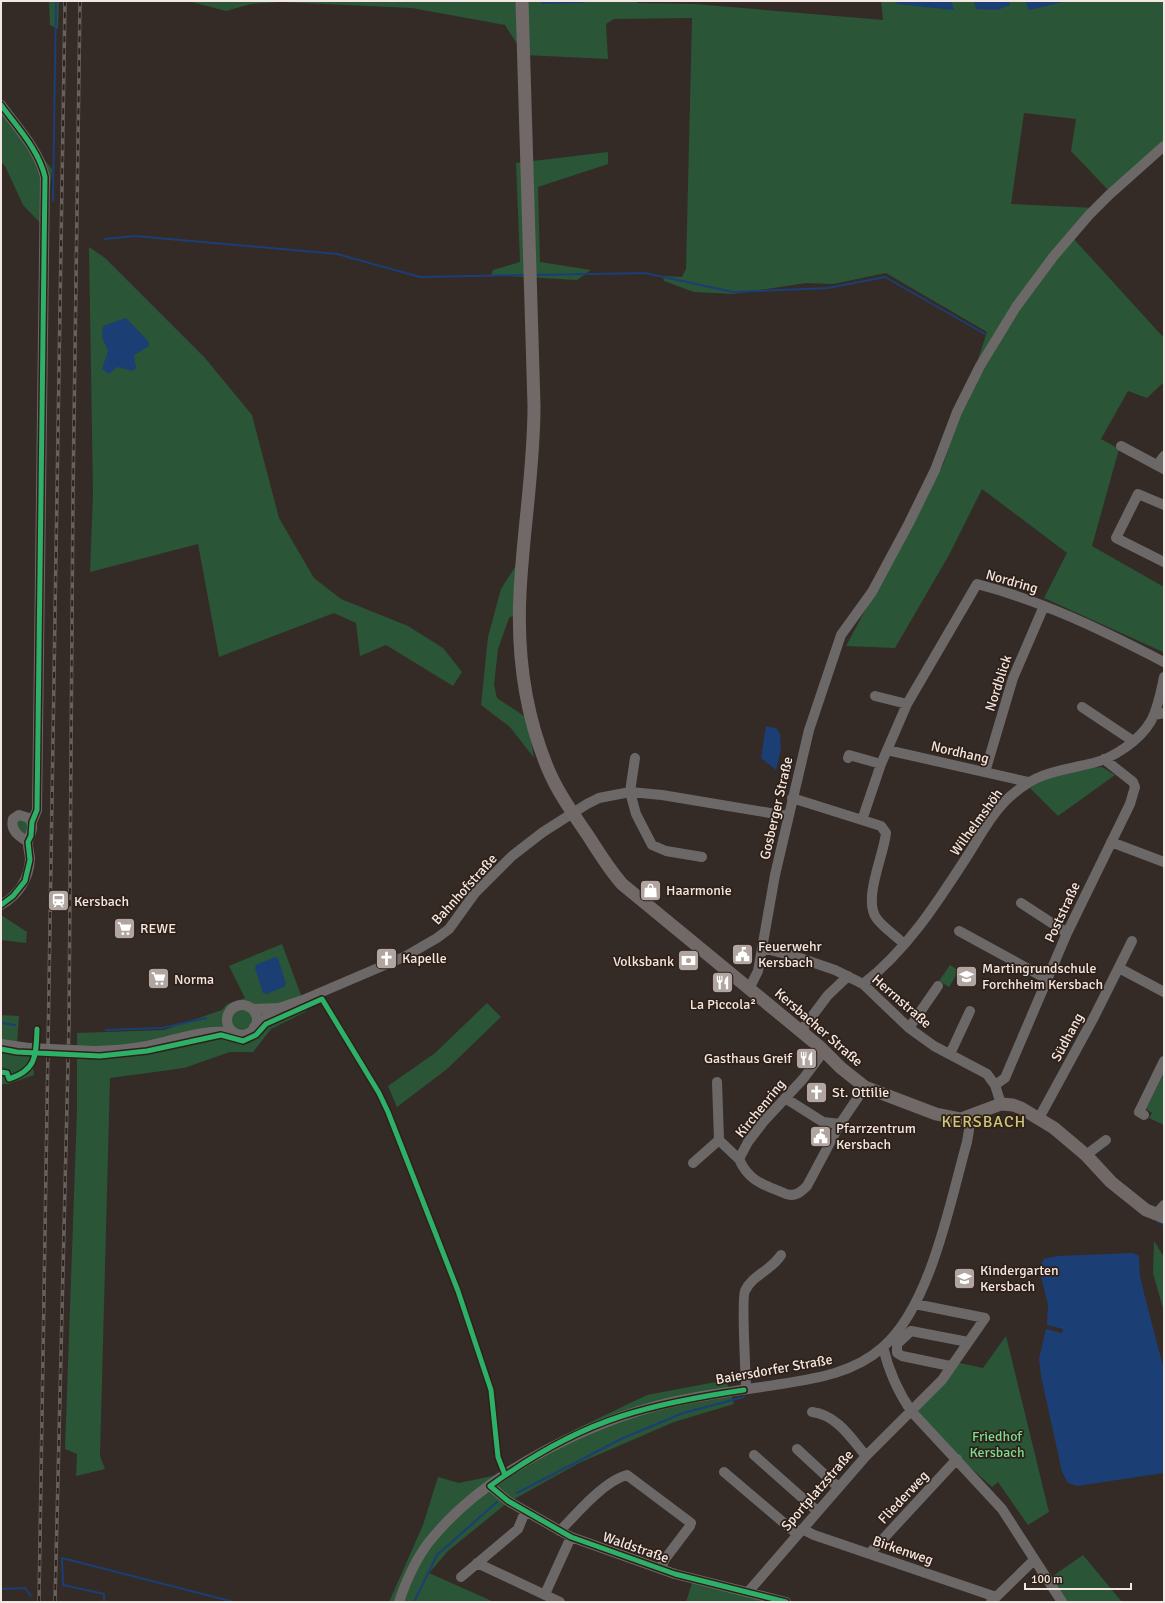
<svg xmlns="http://www.w3.org/2000/svg" width="1165" height="1603" font-family="Signika,sans-serif">
  <style>
    .green { fill: #2a5536 }
    .water { fill: #1b3e75 }
    .lines { fill: none; stroke-linecap: round; stroke-linejoin: round }
    .stream { stroke: #1b3e75; stroke-width: 2 }
    .minor { stroke: #6d6868; stroke-width: 10 }
    .major { stroke: #706968; stroke-width: 13 }
    .rail-casing { stroke: #67615e; stroke-width: 3.5 }
    .rail { stroke: #2f2018; stroke-width: 2; stroke-dasharray: 6; stroke-linecap: butt }
    .minor-bridge { stroke: #6d6868; stroke-width: 10 }
    .cycleway-casing { stroke: #2f2018; stroke-width: 8 }
    .cycleway { stroke: #2db169; stroke-width: 5 }
    .labels { text-anchor: middle; stroke-width: 3.5; stroke-linejoin: round; paint-order: stroke }
    .street-label { font-size: 14px; fill: #f2e7e2; stroke: #2f2018 }
    .poi-label { font-size: 14px; fill: #f2e7e2; stroke: #2f2018; text-anchor: start }
    .park-label { font-size: 14px; fill: #77de93; stroke: #2f2018 }
    .quarter-label { font-size: 16px; letter-spacing: 1px; fill: #cec87a; stroke: #2f2018 }
  </style>
  <rect width="100%" height="100%" fill="#342b27"/>
  <path class="green" d="M49,1H59L58,29L50,25Z
    M188,1H637V3L695,4L883,20L881,1H1164V145L1110,192L1071,151L1076,119L1024,113L1011,204L1096,208L1072,237L1164,338V382L1147,398L1128,391L1101,439L1119,449L1092,546L1164,587L1163,652L1044,598L1067,553L982,489L949,555L895,648L846,646L943,465L987,332L886,273L833,284L806,283L733,294L694,292L664,281L663,276L682,277L686,269L692,18L614,19L606,24L608,59L524,55L505,25L412,8L281,2L251,4L226,11Z
    M1,105L52,169L46,229L23,205L5,166L1,162Z
    M608,152V164L538,187L540,262L591,270L577,280L491,275L493,270L520,262L516,163Z
    M89,247L105,258L205,358L252,415L279,518L314,578L341,599L408,626L443,648L462,672L453,686L386,645L360,656L356,623L334,613L219,657L198,544L90,572L93,494Z
    M520,559L516,614L509,618L498,649L494,685L497,698L527,718L534,758L510,727L481,705L488,637L501,589Z
    M1102,767L1115,775L1058,816L1030,788L1051,776L1080,769Z
    M19,820L27,822L28,831L25,834L18,828L17,823Z
    M1,915L27,932L26,943L1,940Z
    M282,944L307,1011L271,1029L253,1052H230L184,1068L110,1078L100,1456L105,1469L76,1476L77,1454L65,1449L77,1110V1033L164,1030L222,1010L227,1004L245,998L229,966Z
    M950,965L959,971L949,987L939,981Z
    M487,1003L501,1017L447,1069L397,1107L388,1086L435,1053Z
    M1,1015L19,1016L17,1045L32,1054L34,1075L8,1084H1Z
    M1164,1073V1125L1149,1118L1152,1113L1146,1109Z
    M1154,1241L1164,1257V1312L1153,1273Z
    M1006,1336L1049,1512L1028,1525L998,1482L992,1487L949,1448L917,1410L955,1362L983,1368Z
    M726,1380L734,1404L674,1422L579,1463L507,1503L448,1551L429,1573L494,1602H389L423,1525L438,1477L459,1483L497,1475L576,1429L647,1395Z
    M1083,1555L1122,1602H1065L1050,1578Z
    M692,1583L770,1602H686Z"/>
  <path class="water" d="M539,1H585L584,3L543,4Z
    M896,1H951L954,10L896,4Z
    M974,1H1009L1010,5L997,10L976,9Z
    M1025,1H1063V2L1029,10Z
    M126,318L149,342V346L134,355L136,368L133,371L117,367L109,374L102,369L108,351L102,337L103,326Z
    M766,726L778,729V732L780,733L781,749L776,770L761,758Z
    M275,957L278,958L286,984L284,987L266,994L263,993L255,968L256,965Z
    M1133,1253L1139,1256L1140,1276L1145,1297L1164,1370V1473L1077,1486L1068,1483L1062,1472L1041,1376L1039,1359L1046,1329L1062,1333L1063,1329L1047,1325L1048,1305L1039,1268L1044,1259L1057,1256Z"/>
  <g class="lines">
    <path class="stream" d="M53,201L56,1
      M105,239L135,236L337,254L420,277L524,275
      M537,275L645,273L733,292L828,288L885,277L985,334
      M1,1023L15,1025
      M106,1030L162,1028L206,1018
      M1157,1221L1164,1224
      M517,1493L621,1439L683,1413L744,1397
      M1,1589L25,1588L31,1596
      M104,1602V1594L63,1585L62,1558L234,1602
      M414,1602L437,1555L497,1502"/>
    <path class="minor" d="M1,105C17,127 39,150 45,177L37,810L32,822
      M1121,446L1164,469
      M1157,465L1164,456
      M1164,505L1138,494L1116,538L1164,562
      M875,696L907,704
      M1082,707L1133,741
      M1154,715L1164,713
      M887,750L1028,782
      M635,758L630,792L636,814L652,845L666,851L702,857
      M848,758L849,755L881,764
      M985,772L1013,678L1044,606
      M792,798L862,820L881,764L907,704L977,584C1043,601 1104,631 1164,662
      M862,820L881,826L886,833C884,855 862,900 877,919C884,928 896,936 904,944
      M1111,842L1164,862
      M1021,903L1067,933
      M1,905C18,895 29,879 30,859C30,854 27,846 28,841C31,832 35,826 29,818L19,815L13,819C10,831 19,836 28,842
      M959,931L1047,979
      M763,948L794,956L835,970L863,984L909,1028L934,1046L987,1074L995,1085L1001,1104
      M1119,968L1164,992
      M863,984C906,951 937,903 966,858C979,838 994,809 1013,794C1040,771 1060,771 1093,763C1114,758 1140,740 1151,721C1158,708 1161,691 1164,677
      M749,989L758,971L775,875L809,730L841,635L872,592L909,523L935,470L957,412L980,366L1016,307L1053,257L1089,215L1109,195L1164,146
      M227 1020a15 15 0 1 1 30 0a15 15 0 1 1-30 0Z
      M252,1009L279,1008L303,1000L406,956L437,938L449,929L475,893L512,856L543,832L587,804L599,798L630,792L662,795L788,816
      M254,1027L279,1008
      M909,1028L938,986
      M801,1031L828,995L848,976
      M1,1044L29,1048
      M94,1051C111,1051 130,1049 147,1046C177,1040 204,1028 235,1033
      M824,1051L803,1079L764,1121L748,1142L739,1159C749,1182 765,1185 786,1194C795,1197 801,1192 807,1186L840,1124L865,1087
      M950,1054L970,1011
      M717,1082L719,1140L739,1159
      M995,1085L1005,1078L1067,933L1130,804L1135,787L1133,782L1104,759
      M785,1098L823,1122L840,1124
      M1144,1115L1139,1112L1164,1061
      M1039,1118L1094,1017L1132,941
      M1086,1155L1106,1140
      M693,1163L719,1140
      M1155,1215L1164,1205
      M883,1347C889,1372 897,1391 912,1412L1002,1509L1062,1602
      M950,1366L902,1356L897,1353V1344L911,1331L968,1342
      M746,1389C746,1375 741,1299 745,1291C752,1275 771,1271 781,1255
      M812,1412C837,1415 851,1438 866,1456
      M797,1449L838,1487
      M754,1455L817,1511
      M724,1472L797,1534
      M490,1486L508,1501L571,1537L675,1574L786,1602
      M802,1529L814,1535L996,1597
      M560,1531C576,1514 604,1481 627,1475L691,1523L690,1526L665,1559L661,1568
      M870,1553L957,1459
      M477,1563L560,1602
      M461,1577L518,1529L525,1512
      M748,1592L866,1456L942,1380L985,1318L915,1304
      M545,1594L571,1537
      M399,1602C406,1581 416,1559 429,1542C487,1469 602,1414 692,1398C719,1393 747,1389 775,1385C813,1379 853,1374 883,1347C931,1305 950,1202 967,1142L969,1130L968,1118
      M991,1602L1034,1560"/>
    <path class="major" d="M522,1L534,406C534,469 523,531 520,593C517,652 525,714 548,769C558,793 574,815 589,837C599,853 609,869 622,884L820,1047L841,1068L865,1087L936,1114L961,1119L1001,1104L1013,1105L1021,1108L1054,1128L1086,1155L1111,1182L1146,1210L1164,1217"/>
    <defs>
      <path id="rail" d="M39,1602L65,1
        M55,1602L69,1022L73,493L80,1"/>
    </defs>
    <use href="#rail" class="rail-casing"/>
    <use href="#rail" class="rail"/>
    <path class="minor-bridge" d="M29,1048L94,1051"/>
    <defs>
      <path id="cycleway" d="M1,105C17,127 39,150 45,177L37,810L32,822L31,836L28,842L30,860L25,881L13,896L1,905
        M1,1049L17,1052L100,1056L147,1051L221,1035L243,1041L256,1035L266,1024L322,999L379,1093L388,1112L458,1291L491,1390L498,1457L505,1475
        M1,1072L7,1073L9,1079C37,1070 36,1055 37,1029
        M744,1390C703,1396 662,1403 622,1416C575,1431 530,1457 490,1486L508,1501L571,1537L675,1574L786,1602"/>
    </defs>
    <use href="#cycleway" class="cycleway-casing"/>
    <use href="#cycleway" class="cycleway"/>
  </g>
  <defs>
    <symbol id="shop-square" viewBox="-11 -11 22 22"><rect x="-9" y="-9" width="18" height="18" rx="4" fill="#b0a5a1" stroke="#2f2018"/><path d="M-5-2.5h2.3a2.7 3.5 0 0 1 5.4 0H5L5.5 6h-11ZM-1.5-2.5h3a1.5 2.3 0 0 0-3 0Z" fill="#fff"/></symbol>
    <symbol id="station-square" viewBox="-11 -11 22 22"><rect x="-9" y="-9" width="18" height="18" rx="4" fill="#b0a5a1" stroke="#2f2018"/><path d="M-3-6H3Q5-6 5-4V2Q5 4 3 4L4.5 6H3L1.5 4h-3L-3 6H-4.5L-3 4Q-5 4-5 2V-4Q-5-6-3-6ZM-3.5-4v3h7v-3ZM-3.5 1v1.5H-2V1ZM2 1v1.5H3.5V1Z" fill="#fff"/></symbol>
    <symbol id="supermarket-square" viewBox="-11 -11 22 22"><rect x="-9" y="-9" width="18" height="18" rx="4" fill="#b0a5a1" stroke="#2f2018"/><path d="M-6-5.5h2.5l.6 2H6L4.5 2H-2.5L-4.4-4H-6ZM-1.5 3.2a1.3 1.3 0 1 0 .1 0ZM3 3.2a1.3 1.3 0 1 0 .1 0Z" fill="#fff"/></symbol>
    <symbol id="civic-square" viewBox="-11 -11 22 22"><rect x="-9" y="-9" width="18" height="18" rx="4" fill="#b0a5a1" stroke="#2f2018"/><path d="M-.6-6.5H3V-4.5H.6V-3L4-1V1h2V6H-6V1h2V-1L-.6-3ZM-1.2 2.5V6h2.4V2.5Z" fill="#fff"/></symbol>
    <symbol id="church-square" viewBox="-11 -11 22 22"><rect x="-9" y="-9" width="18" height="18" rx="4" fill="#b0a5a1" stroke="#2f2018"/><path d="M-1.2-6h2.4v3.5h3.3v2.4h-3.3V6h-2.4V-.1h-3.3v-2.4h3.3Z" fill="#fff"/></symbol>
    <symbol id="bank-square" viewBox="-11 -11 22 22"><rect x="-9" y="-9" width="18" height="18" rx="4" fill="#b0a5a1" stroke="#2f2018"/><path d="M-6-4H6V4H-6ZM0-2.3a2.3 2.3 0 1 0 0 4.6a2.3 2.3 0 1 0 0-4.6Z" fill="#fff"/></symbol>
    <symbol id="school-square" viewBox="-11 -11 22 22"><rect x="-9" y="-9" width="18" height="18" rx="4" fill="#b0a5a1" stroke="#2f2018"/><path d="M0-5L7-2L0 1L-7-2ZM-4 1L0 2.5L4 1V4Q0 6-4 4Z" fill="#fff"/></symbol>
    <symbol id="restaurant-square" viewBox="-11 -11 22 22"><rect x="-9" y="-9" width="18" height="18" rx="4" fill="#b0a5a1" stroke="#2f2018"/><path d="M-5-6h1v4h1v-4h1v4h1v-4h1v5L-1.5 .5V6h-2V.5L-5-1ZM5-6V6H3V1.5H1.5Q1.5-4 5-6Z" fill="#fff"/></symbol>
  </defs>
  <g fill-rule="evenodd">
    <use href="#shop-square" x="638" y="878" width="25" height="25"/>
    <use href="#station-square" x="46" y="888" width="25" height="25"/>
    <use href="#supermarket-square" x="112" y="916" width="25" height="25"/>
    <use href="#civic-square" x="730" y="942" width="25" height="25"/>
    <use href="#church-square" x="374" y="946" width="25" height="25"/>
    <use href="#bank-square" x="676" y="948" width="25" height="25"/>
    <use href="#school-square" x="954" y="964" width="25" height="25"/>
    <use href="#supermarket-square" x="146" y="966" width="25" height="25"/>
    <use href="#restaurant-square" x="710" y="970" width="25" height="25"/>
    <use href="#restaurant-square" x="794" y="1046" width="25" height="25"/>
    <use href="#church-square" x="804" y="1080" width="25" height="25"/>
    <use href="#civic-square" x="808" y="1124" width="25" height="25"/>
    <use href="#school-square" x="952" y="1266" width="25" height="25"/>
  </g>
  <g class="labels">
    <g class="street-label">
      <text transform="translate(1012 581) rotate(16)" y="5">Nordring</text>
      <text transform="translate(998 683) rotate(-72)" y="5">Nordblick</text>
      <text transform="translate(960 752) rotate(13)" y="5">Nordhang</text>
      <text transform="translate(776 808) rotate(-77)" y="5">Gosberger Straße</text>
      <text transform="translate(976 822) rotate(-54)" y="5">Wilhelmshöh</text>
      <text transform="translate(464 889) rotate(-48)" y="5">Bahnhofstraße</text>
      <text transform="translate(1062 912) rotate(-65)" y="5">Poststraße</text>
      <text transform="translate(902 1001) rotate(41)" y="5">Herrnstraße</text>
      <text transform="translate(819 1027) rotate(41)" y="5">Kersbacher Straße</text>
      <text transform="translate(1067 1037) rotate(-62)" y="5">Südhang</text>
      <text transform="translate(760 1108) rotate(-51)" y="5">Kirchenring</text>
      <text transform="translate(774 1369) rotate(-10)" y="5">Baiersdorfer Straße</text>
      <text transform="translate(817 1490) rotate(-49)" y="5">Sportplatzstraße</text>
      <text transform="translate(903 1497) rotate(-47)" y="5">Fliederweg</text>
      <text transform="translate(636 1547) rotate(19)" y="5">Waldstraße</text>
      <text transform="translate(903 1550) rotate(19)" y="5">Birkenweg</text>
    </g>
    <g class="poi-label">
      <text x="666" y="895">Haarmonie</text>
      <text x="74" y="906">Kersbach</text>
      <text x="140" y="933">REWE</text>
      <text x="758" y="951">Feuerwehr<tspan x="758" dy="16">Kersbach</tspan></text>
      <text x="402" y="963">Kapelle</text>
      <text x="674" y="966" text-anchor="end">Volksbank</text>
      <text x="982" y="973">Martingrundschule<tspan x="982" dy="16">Forchheim Kersbach</tspan></text>
      <text x="174" y="984">Norma</text>
      <text x="723" y="1009" text-anchor="middle">La Piccola²</text>
      <text x="792" y="1063" text-anchor="end">Gasthaus Greif</text>
      <text x="832" y="1097">St. Ottilie</text>
      <text x="836" y="1133">Pfarrzentrum<tspan x="836" dy="16">Kersbach</tspan></text>
      <text x="980" y="1275">Kindergarten<tspan x="980" dy="16">Kersbach</tspan></text>
    </g>
    <g class="park-label">
      <text x="997" y="1441">Friedhof<tspan x="997" dy="16">Kersbach</tspan></text>
    </g>
    <g class="quarter-label">
      <text x="984" y="1127">KERSBACH</text>
    </g>
  </g>
  <rect width="1165" height="1603" fill="none" stroke="#f2e7e2" stroke-width="4"/>
  <path d="M1025 1583v6h106v-6" fill="none" stroke="#f2e7e2" stroke-width="2"/>
  <text x="1031" y="1583" font-size="12" fill="#f2e7e2" stroke="#2f2018" stroke-width="3" paint-order="stroke">100 m</text>
</svg>
